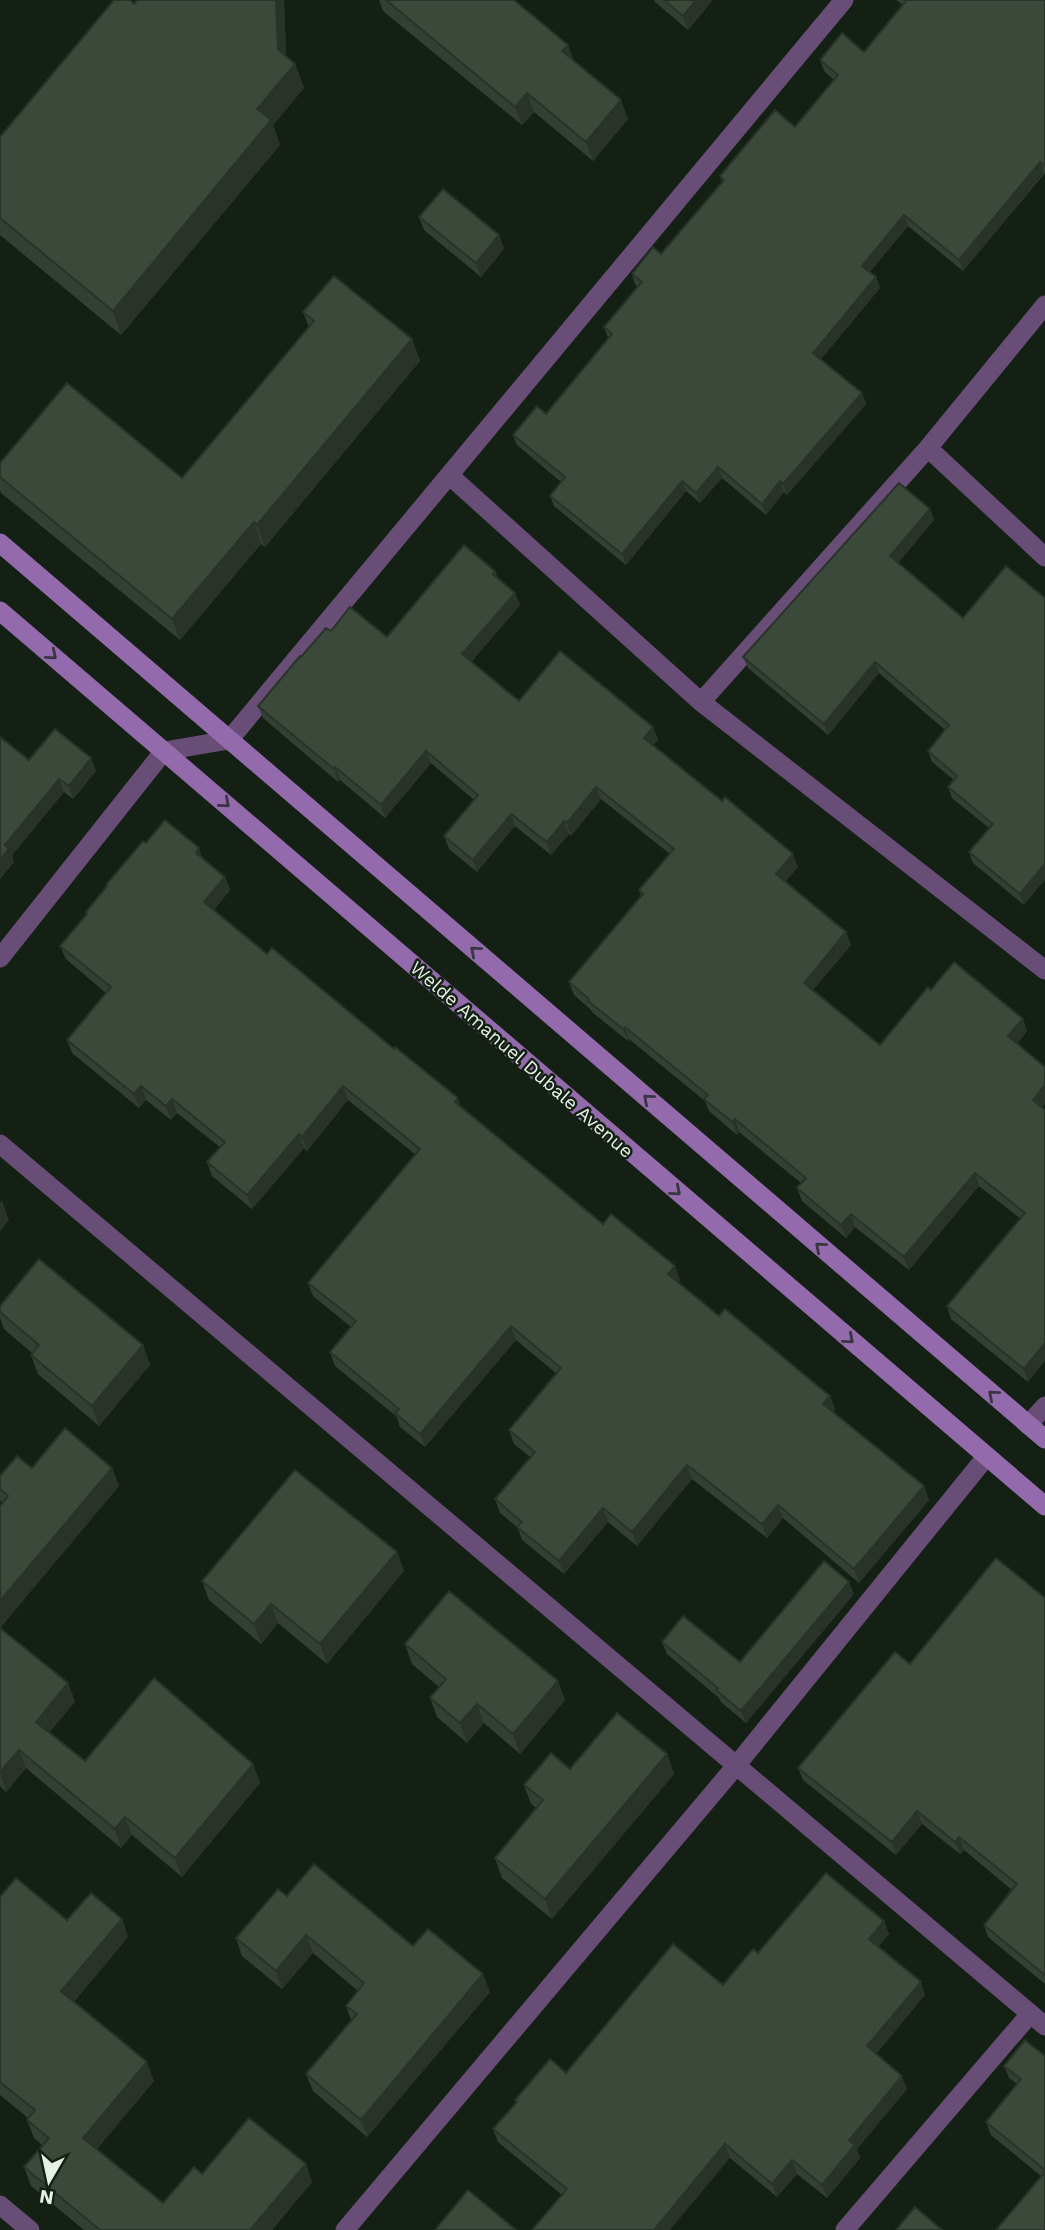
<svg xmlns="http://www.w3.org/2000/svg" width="1045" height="2230" font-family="'Work Sans',sans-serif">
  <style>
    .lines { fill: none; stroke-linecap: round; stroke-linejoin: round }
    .minor { stroke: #684e77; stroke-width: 19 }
    .secondary { stroke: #936aac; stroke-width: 19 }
    .wall { fill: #333f32 }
    .shaded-wall { fill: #293329 }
    .building { fill: #3b493a; stroke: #293329; stroke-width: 2 }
    .oneway { stroke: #393641 }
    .labels { text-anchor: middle; stroke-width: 5; stroke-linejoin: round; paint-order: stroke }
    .street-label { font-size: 19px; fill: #e7f0e7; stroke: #132013 }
  </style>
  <rect width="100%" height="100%" fill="#132013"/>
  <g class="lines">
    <path class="minor" d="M928,448L1045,557
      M449,475L701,702L1045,970
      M701,702L928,448L1045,305
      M0,958L164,751L229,740L844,0
      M0,1144L1045,2026
      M1028,1425L1045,1406
      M0,2205L30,2230
      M345,2230L735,1767L986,1457
      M845,2230L1030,2014"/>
    <path class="secondary" d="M0,543L1045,1439
      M0,611L1045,1506"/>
  </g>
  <path class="wall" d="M137,0H284L286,56L295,64L304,88L273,125L280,145L121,335L0,235V137Z
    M379,0H514L628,119L593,161L534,112L522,125L383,11Z
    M654,0H713L688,30L655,2Z
    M896,0H1045V173L963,271L908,226L869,272L876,277L880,288L821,359L862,393L866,404L787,495L784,492L766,515L722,478L700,503L686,491L626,565L554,506L550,496L561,482L517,445L513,435L546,414L608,338L604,327L638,287L635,284L632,274L661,254L722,182L720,176L795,127L834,80L824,71L820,60L864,52L903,5Z
    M419,217L499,235L504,249L481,277L424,230Z
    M303,312L412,339L420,361L265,547L261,544L180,640L1,493L0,489V463L182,478L309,327Z
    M930,509L934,520L898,563L963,618L1024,905L973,863L969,852L989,828L952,798L948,787L954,780L932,762L928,751L945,730L879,673L828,735L748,668L743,657Z
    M495,571L498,579L515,593L520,605L471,662L519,701L653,727L658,740L653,745L798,867L785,882L846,932L851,945L813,990L880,1045L931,990L1023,1019L1027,1031L1017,1044L1042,1108L1028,1382L951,1319L947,1306L1021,1219L979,1186L909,1270L855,1227L846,1238L802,1201L797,1188L801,1183L739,1132L737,1135L709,1111L705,1101L629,1039L628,1041L593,1013L591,1010L574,995L569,982L641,896L639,890L670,854L601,799L571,836L569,834L551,855L515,826L477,872L449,849L444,836L474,800L431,763L385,818L340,780L338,782L263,718L258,706L301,657L331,631L387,637Z
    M0,737L29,760L91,758L96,771L73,799L64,792L12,855L14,862L0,879Z
    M146,843L203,859L225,877L230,890L214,910L267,954L462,1108L603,1224L675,1266L680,1280L678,1282L719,1316L830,1396L835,1409L833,1412L924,1486L929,1500L859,1583L783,1518L767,1538L692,1479L637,1546L608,1522L564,1574L522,1540L518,1528L500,1513L495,1499L530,1457L514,1444L509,1430L556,1373L516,1340L425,1447L400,1427L397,1417L335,1366L330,1352L351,1327L313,1296L308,1283L416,1155L348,1100L307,1151L304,1148L252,1209L212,1176L207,1162L220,1147L177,1113L171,1120L146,1100L139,1108L72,1053L67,1040L106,993L66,959L60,946L86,915V912L107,887L106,885Z
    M0,1306L143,1345L150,1365L99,1426L38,1374L31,1355L32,1353L4,1329L0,1318Z
    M32,1468H112L119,1486L0,1628L68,1683L75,1702L49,1732L85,1761L253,1764L260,1783L182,1877L132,1835L121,1848L26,1768L6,1792L0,1786V1506L2,1503L0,1500V1476Z
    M397,1552L404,1571L327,1664L278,1623L261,1644L209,1600L202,1581Z
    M854,1594L746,1723L721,1702L719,1698L667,1654L662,1642L740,1662Z
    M1045,1598V1984L988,1937L984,1925L1012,1890L964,1850L960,1854L922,1824L896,1855L803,1780L798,1768L910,1664Z
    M405,1644L558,1681L565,1700L520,1754L484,1723L467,1743L437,1717L430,1698L439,1687L412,1664Z
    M667,1754L674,1774L552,1919L502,1878L495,1858L536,1808L531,1804L524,1785L570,1769Z
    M287,1896L413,1946L490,1992L367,2137L313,2091L306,2074L351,2020L346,2006L358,1991L313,1953L282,1989L242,1956L236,1938Z
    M0,1897L67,1920L122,1919L128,1937L74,2002L154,2081L97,2149L163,2203L202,2174L312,2182L272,2230H84L31,2186L24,2167L42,2145L34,2138L27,2120L28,2118L0,2095Z
    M884,1921L889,1934L878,1947L925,1995L876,2054L907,2089L857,2149L860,2158L827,2198L797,2174L777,2197L730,2158L562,2195L498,2142L493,2129L516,2103L515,2100L566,2073L723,1985L758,1953Z
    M1045,2056V2230L1041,2176L991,2135L986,2122L1017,2084L1009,2078L1004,2066Z"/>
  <path class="shaded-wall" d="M276,0H284L287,73L278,49Z
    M696,0H713L688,30L683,16Z
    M568,45L575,63L562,51Z
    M295,64L304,88L273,125L280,145L121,335L113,311L257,109Z
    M527,93L534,112L522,125L515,107Z
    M621,100L628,119L593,161L586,142Z
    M1040,162L1044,173L963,271L959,260Z
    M904,215L908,226L866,277L862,266Z
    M499,235L504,249L481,277L476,263Z
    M876,277L880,288L817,364L813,353Z
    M412,339L420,361L265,547L257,525Z
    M862,393L866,404L787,495L783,484Z
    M718,467L722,478L700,503L696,493Z
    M682,481L686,491L626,565L622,554Z
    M780,481L784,492L766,515L762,504Z
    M930,509L934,520L894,568L890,556Z
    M254,522L261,544L180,640L172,619Z
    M515,593L520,605L467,667L462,654Z
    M875,662L879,673L828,735L824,724Z
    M653,727L658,740L649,751L644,738Z
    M426,751L431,763L385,818L381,805Z
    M91,758L96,771L73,799L69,786Z
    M335,767L340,780L338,782L334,769Z
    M59,779L64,792L12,855L14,862L0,879V860L5,845Z
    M596,787L601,799L571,836L567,823Z
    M511,814L515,826L477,872L473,860Z
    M564,821L569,834L551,855L547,842Z
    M199,848L204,862L196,853Z
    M793,854L798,867L781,887L776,874Z
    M1045,864V880L1024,905L1020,894Z
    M225,877L230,890L209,916L204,902Z
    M846,932L851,945L809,995L804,983Z
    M1023,1019L1027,1031L1013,1049L1008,1036Z
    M625,1027L629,1039L628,1041L623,1029Z
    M1045,1085V1104L1037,1113L1033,1100Z
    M141,1086L146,1100L139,1108L134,1094Z
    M343,1086L348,1100L307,1151L302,1137Z
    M458,1098L463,1112L455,1102Z
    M172,1099L177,1113L171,1120L166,1106Z
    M735,1119L739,1132L737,1135L732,1122Z
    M299,1134L304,1148L252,1209L247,1195Z
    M975,1173L979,1186L909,1270L904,1257Z
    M2,1200L9,1220L0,1231V1203Z
    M851,1214L855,1227L846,1238L841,1225Z
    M675,1266L680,1280L673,1288L668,1274Z
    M511,1326L516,1340L425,1447L420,1434Z
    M1045,1343V1361L1028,1382L1024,1369Z
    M143,1345L150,1365L99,1426L92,1406Z
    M830,1396L835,1409L828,1417L823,1404Z
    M687,1465L692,1479L637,1546L632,1532Z
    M112,1468L119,1486L0,1628V1601Z
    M924,1486L929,1500L859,1583L854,1569Z
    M778,1505L783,1518L767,1538L762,1524Z
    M603,1508L608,1522L564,1574L559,1561Z
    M397,1552L404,1571L327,1664L320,1644Z
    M849,1582L854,1594L746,1723L741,1711Z
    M271,1604L278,1623L261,1644L254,1624Z
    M558,1681L565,1700L520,1754L513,1734Z
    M68,1683L75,1702L43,1740L36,1722Z
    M477,1704L484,1723L467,1743L460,1723Z
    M19,1750L26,1768L6,1792L0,1772Z
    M667,1754L674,1774L552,1919L545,1899Z
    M253,1764L260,1783L182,1877L175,1858Z
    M917,1811L922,1824L896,1855L892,1842Z
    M125,1817L132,1835L121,1848L115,1829Z
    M959,1837L964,1850L960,1854L955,1842Z
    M122,1919L128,1937L67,2010L61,1991Z
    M884,1921L889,1934L873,1952L869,1939Z
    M306,1935L313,1953L282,1989L276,1971Z
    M483,1974L490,1992L367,2137L361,2120Z
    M921,1982L925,1995L871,2059L867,2046Z
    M147,2062L154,2081L90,2157L83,2138Z
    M902,2076L907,2089L857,2149L860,2158L827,2198L822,2185L849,2140Z
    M725,2144L730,2158L670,2230H654Z
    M792,2160L797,2174L777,2197L772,2184Z
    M306,2164L312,2182L272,2230H250Z"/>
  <path class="building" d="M114,0H130L134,4L137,0H276L278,49L295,64L257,109L271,120L113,311L0,218V137Z
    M386,0H514L568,45L562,51L621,100L586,142L527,93L515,107Z
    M664,0H696L683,16Z
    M905,0H1045V166L1040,162L959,260L904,215L862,266L876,277L813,353L862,393L783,484L780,481L762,504L718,467L696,493L682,481L622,554L550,496L565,477L513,435L537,406L546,414L612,334L604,327L642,282L632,274L653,247L661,254L724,180L720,176L775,110L795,127L838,75L820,60L842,33L864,52L906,1Z
    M443,189L499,235L476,263L419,217Z
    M334,276L412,339L257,525L254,522L172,619L0,477V463L67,383L182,478L314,321L303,312Z
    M899,483L930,509L890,556L963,618L1006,566L1045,598V864L1020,894L969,852L993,824L948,787L957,776L928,751L949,725L875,662L824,724L743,657Z
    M464,545L495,571L493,574L515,593L462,654L519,701L560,651L653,727L644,738L722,801L725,797L793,854L776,874L846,932L804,983L880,1045L928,987L931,990L954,962L1023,1019L1008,1036L1045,1067V1085L1033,1100L1045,1110V1343L1024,1369L947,1306L1025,1213L975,1173L904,1257L851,1214L841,1225L797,1188L806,1178L735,1119L732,1122L704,1099L708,1095L625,1027L623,1029L588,1001L589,999L569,982L643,894L639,890L674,849L596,787L567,823L564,821L547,842L511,814L473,860L444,836L478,795L426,751L381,805L335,767L334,769L258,706L300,656L301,657L326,628L331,631L350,607L387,637Z
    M55,729L91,758L69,786L59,779L5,845L9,849L0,860V737L29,760Z
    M165,820L199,848L196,853L225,877L204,902L267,954L272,948L394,1049L395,1047L458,1098L455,1102L603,1224L611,1214L675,1266L668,1274L719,1316L725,1309L830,1396L823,1404L924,1486L854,1569L778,1505L762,1524L687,1465L632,1532L603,1508L559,1561L517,1527L522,1522L495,1499L535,1452L509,1430L561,1368L511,1326L420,1434L395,1413L399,1409L330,1352L356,1321L308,1283L420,1149L343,1086L302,1137L299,1134L247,1195L207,1162L225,1142L172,1099L166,1106L141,1086L134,1094L67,1040L111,987L60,946L87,914L86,912L107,886L106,885L143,841L146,843Z
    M39,1259L143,1345L92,1406L31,1355L39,1345L0,1312V1306Z
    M65,1428L112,1468L0,1601V1506L8,1496L0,1489V1476L17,1456L32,1468Z
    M295,1470L397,1552L320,1644L271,1604L254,1624L202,1581Z
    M996,1558L1045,1598V1975L984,1925L1017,1884L959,1837L955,1842L917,1811L892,1842L798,1768L895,1652L910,1664Z
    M824,1561L849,1582L741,1711L716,1690L718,1688L662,1642L683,1616L740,1662Z
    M449,1591L558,1681L513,1734L477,1704L460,1723L430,1698L446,1679L405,1644Z
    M0,1628L68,1683L36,1722L85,1761L154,1678L253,1764L175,1858L125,1817L115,1829L19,1750L0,1772Z
    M617,1713L667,1754L545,1899L495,1858L543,1800L524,1785L551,1753L570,1769Z
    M314,1864L413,1946L428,1929L483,1974L361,2120L306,2074L357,2014L346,2006L364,1983L306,1935L276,1971L236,1938L278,1889L287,1896Z
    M826,1873L884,1921L869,1939L921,1982L867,2046L902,2076L849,2140L855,2145L822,2185L792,2160L772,2184L725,2144L654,2230H532L567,2189L493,2129L517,2102L515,2100L550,2059L566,2073L673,1944L723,1985L753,1949L758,1953Z
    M16,1878L67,1920L91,1893L122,1919L61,1991L147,2062L83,2138L163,2203L194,2167L202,2174L249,2118L306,2164L250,2230H100L24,2167L49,2138L27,2120L35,2110L0,2082V1897Z
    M1025,2040L1045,2056V2170L986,2122L1021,2079L1004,2066Z
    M1045,2172V2230H996Z
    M468,2190L516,2230H435Z
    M915,2207L942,2230H896Z"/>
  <defs><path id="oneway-chevron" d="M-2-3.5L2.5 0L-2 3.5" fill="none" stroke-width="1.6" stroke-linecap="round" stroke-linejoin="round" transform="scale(1.75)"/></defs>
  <g class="oneway">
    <use href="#oneway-chevron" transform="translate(52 655) rotate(40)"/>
    <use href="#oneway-chevron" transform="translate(225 803) rotate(41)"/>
    <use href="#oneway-chevron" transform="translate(475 951) rotate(-139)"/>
    <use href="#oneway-chevron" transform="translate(648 1099) rotate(-139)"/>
    <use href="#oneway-chevron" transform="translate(676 1191) rotate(41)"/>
    <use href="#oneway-chevron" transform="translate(820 1247) rotate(-139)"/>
    <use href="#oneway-chevron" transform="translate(849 1339) rotate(41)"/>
    <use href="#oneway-chevron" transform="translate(993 1395) rotate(-139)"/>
  </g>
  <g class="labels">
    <g class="street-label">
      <text transform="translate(522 1059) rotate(41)" y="7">Welde Amanuel Dubale Avenue</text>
    </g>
  </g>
  <g transform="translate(49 2181) rotate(189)" stroke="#132013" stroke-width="5" paint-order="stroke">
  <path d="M0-5L12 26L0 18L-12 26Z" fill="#e7f0e7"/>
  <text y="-10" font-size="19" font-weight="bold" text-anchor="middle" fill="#e7f0e7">N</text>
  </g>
</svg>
